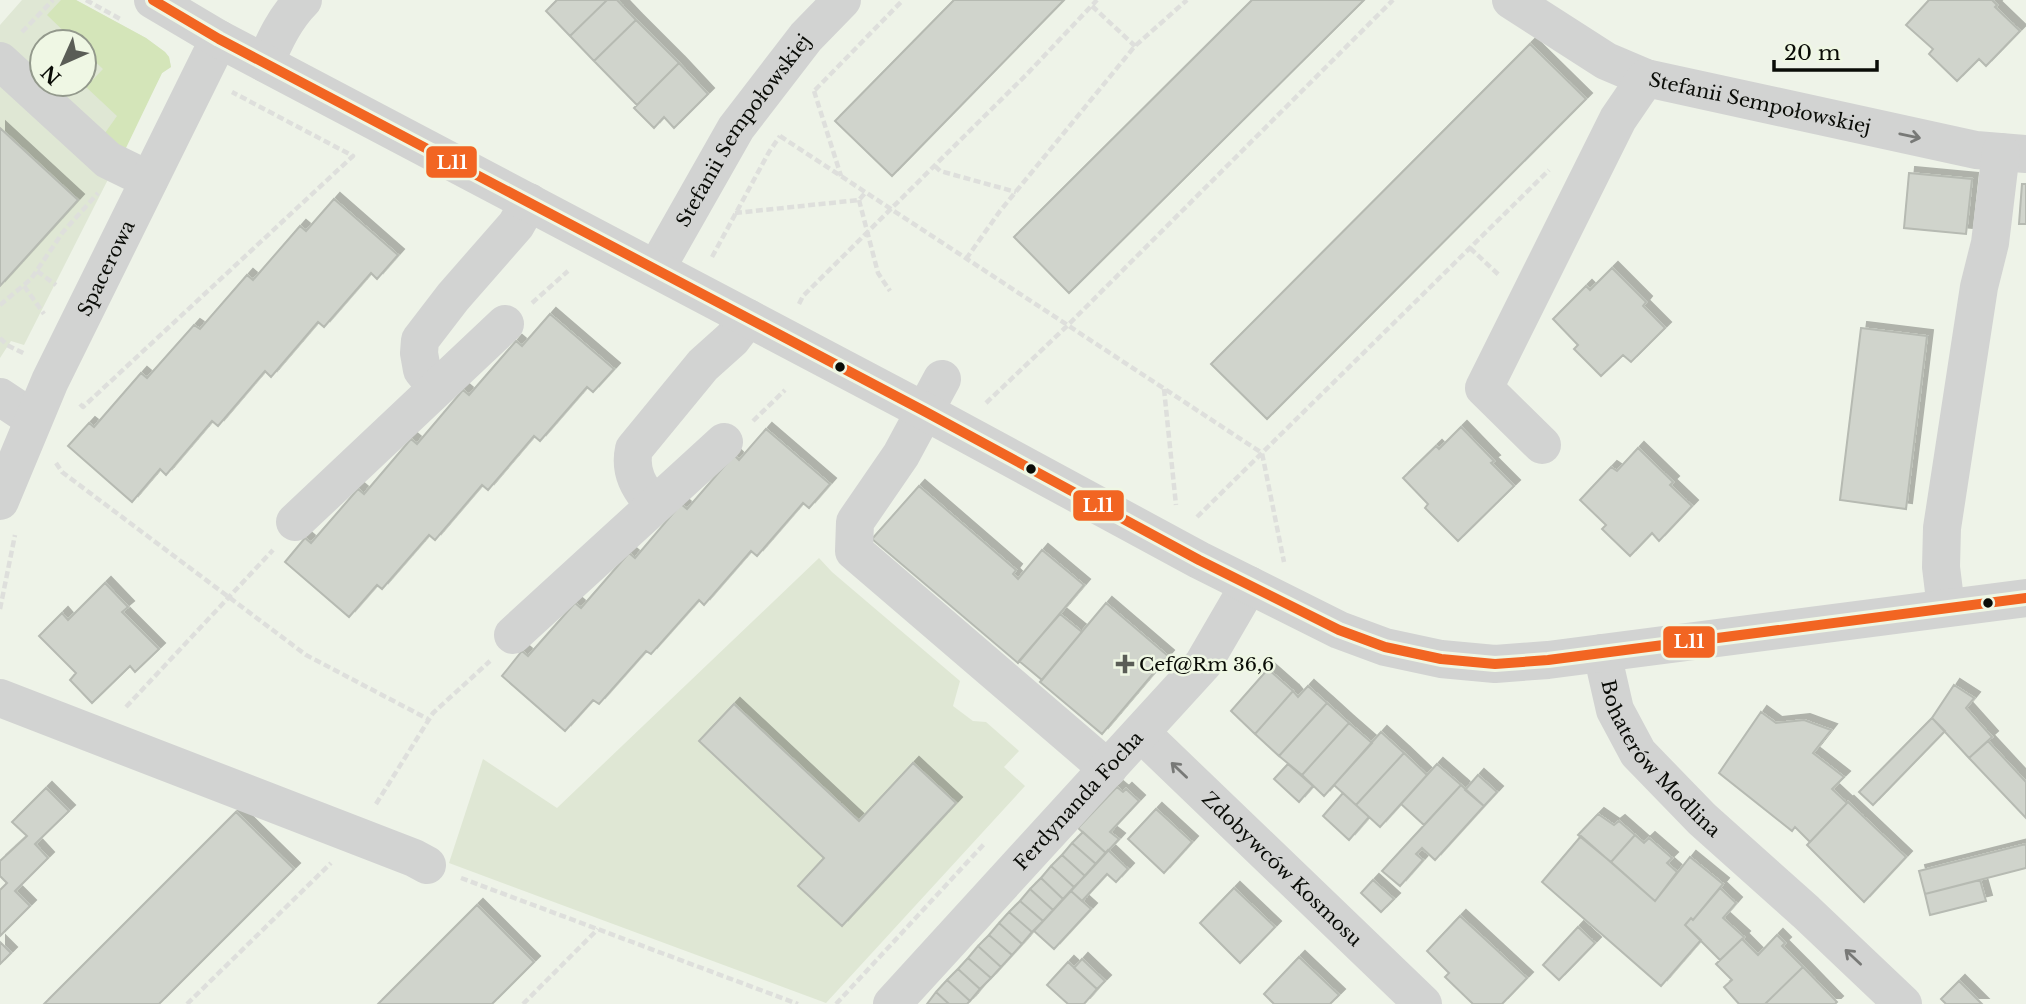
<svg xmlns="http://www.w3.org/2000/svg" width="2026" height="1004" font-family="'Libre Baskerville',serif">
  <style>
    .built { fill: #dfe7d4; fill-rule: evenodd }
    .green { fill: #d4e5b9 }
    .building { fill: #d0d4cc; stroke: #b6bab2; stroke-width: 2; filter: url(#shadow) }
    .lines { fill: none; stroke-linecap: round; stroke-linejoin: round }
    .path { stroke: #dedfdc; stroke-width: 4.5; stroke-dasharray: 7 3.5; stroke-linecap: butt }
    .minor { stroke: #d2d3d2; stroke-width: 38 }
    .major { stroke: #d2d3d2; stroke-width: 38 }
    .bus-1-casing { stroke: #eff7e4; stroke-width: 16 }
    .bus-1 { stroke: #f26522; stroke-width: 10 }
    .oneway { stroke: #787977 }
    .bus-dot { fill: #0a0c07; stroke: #eff7e4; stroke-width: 2.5 }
    .poi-dot { fill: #5a5d56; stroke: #eff7e4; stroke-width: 2.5 }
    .labels { text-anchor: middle; stroke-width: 5; stroke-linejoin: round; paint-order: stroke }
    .street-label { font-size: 19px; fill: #0a0c07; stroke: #eff7e4 }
    .poi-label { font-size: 19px; fill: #0a0c07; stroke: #eff7e4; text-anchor: start }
    .line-badge { stroke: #eff7e4; stroke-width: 2.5 }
    .badge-label { font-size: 19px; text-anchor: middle; font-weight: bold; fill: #fff }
  </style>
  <defs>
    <filter id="shadow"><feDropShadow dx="6" dy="-6" stdDeviation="0" flood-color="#0004"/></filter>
  </defs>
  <rect width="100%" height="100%" fill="#eef3e8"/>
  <path class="built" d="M22,0H76L146,38L165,52L169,57L171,67L162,73L24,345L11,341L0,358V25ZM42,42H84V84H42Z
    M819,558L832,572L960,681L953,706L973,721L986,722L1019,751L1004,767L1025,786L826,1003L449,863L483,759L557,808Z"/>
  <path class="green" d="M61,0H76L146,38L165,52L169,57L171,67L162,73L125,150L105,133L117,116L86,87L103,69L84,51V42H75L47,15Z"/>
  <path class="building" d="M557,0H607L570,36L546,11Z
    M607,0H617L636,20L594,61L570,36Z
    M954,0H1064L892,176L835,121Z
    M1252,0H1364L1069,293L1014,237Z
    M1929,0H1992L1997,5L1995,7L2020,31L1986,66L1979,59L1957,81L1929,54L1933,49L1906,25Z
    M636,20L679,63L637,105L594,61Z
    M1530,44L1586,99L1267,419L1211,364Z
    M679,63L708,94L674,128L664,117L654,128L634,108Z
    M0,128L78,200L0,286Z
    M1909,173L1972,179L1966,234L1904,228Z
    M2022,184H2026V224H2019Z
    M334,199L398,255L377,279L371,273L324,327L318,322L271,377L265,371L218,426L212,421L166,475L160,469L132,502L68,446L89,423L94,427L141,373L147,378L194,325L200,329L247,275L253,280L300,226L306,231Z
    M1612,268L1646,302L1643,306L1665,328L1631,362L1623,355L1601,376L1574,349L1578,345L1553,319L1586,286L1590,290Z
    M550,314L614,369L593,392L587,387L540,441L534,436L488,490L482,485L435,540L429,535L382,589L377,585L349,617L285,562L305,538L311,543L358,489L364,494L411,439L417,444L463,390L469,395L516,341L522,346Z
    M1861,328L1927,336L1906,509L1840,500Z
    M1461,427L1494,461L1491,463L1514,486L1458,541L1425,508L1428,504L1403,478L1436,446L1439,449Z
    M766,429L830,484L809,508L803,503L757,556L751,551L704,605L699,600L651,654L646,651L599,704L593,700L565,731L502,676L522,651L528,656L575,603L581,608L629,553L635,558L681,504L687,509L734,455L739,460Z
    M1638,448L1673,482L1670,485L1692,506L1659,541L1652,533L1630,556L1602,529L1606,525L1580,500L1611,467L1617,471Z
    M919,486L1016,570L1013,574L1018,579L1042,550L1084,585L1018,663L872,539Z
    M105,583L128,607L122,612L159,649L135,672L130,666L92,703L70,680L76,673L39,636L62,613L68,620Z
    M1106,603L1168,656L1102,734L1040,682Z
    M1060,614L1082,632L1042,680L1019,661Z
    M1268,669L1293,691L1255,734L1231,711Z
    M1954,685L1974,698L1966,708L1992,737L1969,758L1932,718Z
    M1308,686L1327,703L1279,756L1255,734L1293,691L1298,697Z
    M1327,703L1349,723L1302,775L1279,756Z
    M734,704L859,821L913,763L956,803L842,926L798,886L824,858L699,741Z
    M1761,712L1776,723L1804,720L1831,730L1813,753L1844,777L1832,789L1847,803L1810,842L1795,827L1792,831L1719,773Z
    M1932,718L1945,731L1873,805L1859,792Z
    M1349,723L1372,743L1324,796L1302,775Z
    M1381,732L1404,753L1356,805L1334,785Z
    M1988,741L2026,782V818L1969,758Z
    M1404,753L1427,775L1380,827L1356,805Z
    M1288,764L1313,786L1299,802L1274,779Z
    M1437,764L1461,785L1424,825L1401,804Z
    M1478,775L1497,792L1484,806L1465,790Z
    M1461,785L1484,806L1435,860L1422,848L1416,854L1423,860L1400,886L1382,871Z
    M1117,787L1123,792L1126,789L1139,801L1110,832L1119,839L1106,853L1078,828Z
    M46,788L69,811L35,844L48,858L15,891L30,906L0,936V890L7,883L0,876V861L27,836L12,822Z
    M1343,793L1369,817L1349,840L1323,816Z
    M1848,802L1906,857L1864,902L1807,845Z
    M1156,809L1192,842L1164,873L1128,839Z
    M236,812L294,869L159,1004H44Z
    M1598,814L1614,825L1619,821L1635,835L1611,862L1578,835Z
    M1083,832L1106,853L1096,864L1072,843Z
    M1635,835L1644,843L1649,838L1672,858L1667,863L1677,872L1655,901L1611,862Z
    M1581,836L1655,901L1690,857L1723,884L1693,920L1691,918L1685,925L1701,940L1661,986L1542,882Z
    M1072,843L1096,864L1085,876L1062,855Z
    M2026,844V868L1925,894L1919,871Z
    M1108,850L1128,869L1116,882L1107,874L1082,901L1071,891Z
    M1062,855L1085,876L1074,887L1051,866Z
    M1051,866L1074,887L1063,899L1041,878Z
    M1041,878L1063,899L1053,910L1030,889Z
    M1373,880L1394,899L1381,912L1361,893Z
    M1980,880L1986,901L1930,915L1925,894Z
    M1234,888L1275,927L1240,963L1200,923Z
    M1720,888L1736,903L1723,918L1744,937L1720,960L1685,925L1691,918L1693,920Z
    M1030,889L1053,910L1043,921L1020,901Z
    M1071,891L1091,909L1054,949L1034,931Z
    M1020,901L1043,921L1032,932L1009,912Z
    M477,905L534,962L492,1004H378Z
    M1009,912L1032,932L1022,944L999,923Z
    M1460,916L1527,978L1502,1004H1473L1445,977L1449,973L1427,951Z
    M999,923L1022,944L1012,955L989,935Z
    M1578,927L1595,943L1559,980L1543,965Z
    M989,935L1012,955L1001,967L978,946Z
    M1777,935L1785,943L1782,946L1803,967L1765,1004H1739L1724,987L1732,980L1716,964L1742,939L1758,955Z
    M0,942L11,953L0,964Z
    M978,946L1001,967L991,978L968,958Z
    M1299,957L1339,995L1330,1004H1274L1264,994Z
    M968,958L991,978L980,989L958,969Z
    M1082,959L1105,981L1097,989L1074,968Z
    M1068,962L1097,989L1084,1004H1068L1047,985Z
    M1803,967L1837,1002L1835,1004H1765Z
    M958,969L980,989L970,1001L947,980Z
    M947,980L970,1001L967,1004H949L936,992Z
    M1959,981L1982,1004H1946L1941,999Z
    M936,992L949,1004H927Z"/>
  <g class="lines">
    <path class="path" d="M86,0L122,20
      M1092,6L1135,46
      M22,32L53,0
      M815,90L903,0
      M814,91L841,176
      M780,136L1262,453L1284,562
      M935,166L940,171L1016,192
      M859,200L878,273L890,291
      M735,213L859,200L865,193
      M1470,248L1500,276
      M712,257L769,152L780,136
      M966,259L1000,211L1135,46L1187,0
      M37,271L56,285
      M24,286L44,314
      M532,303L568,271
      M799,304L803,296L1027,74L1097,0
      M0,305L31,279L63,232L98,193
      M0,338L7,345L25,354
      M1164,389L1176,505
      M986,403L1067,326L1393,0
      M80,404L83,407L353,156L232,92
      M753,421L785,390
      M56,463L62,472L306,655L428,719
      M1197,517L1549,170
      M0,609L15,535
      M126,707L273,550
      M376,804L433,713L490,661
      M461,878L798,1004
      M187,1004L331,863
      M523,1004L598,929
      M836,1004L985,843"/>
    <g class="minor">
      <path id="s1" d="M1511,0L1606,61L1646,78L1976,150L2026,154"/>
      <path d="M0,61L108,160L149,180"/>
      <path d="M265,63C275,40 285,18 303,0"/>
      <path id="s2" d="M656,269L736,128L806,37L842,0"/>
      <path d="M942,379L901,455L855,522L854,551L1108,769"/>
      <path d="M436,387L422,370L419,353L420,340L453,297L516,225L529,202"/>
      <path d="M0,397L33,419"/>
      <path d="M1542,445L1484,388L1618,119L1646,78"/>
      <path id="s3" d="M0,501L50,381L219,39"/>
      <path d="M654,505C639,488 629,472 634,449L703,365L732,339L748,318"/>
      <path d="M295,522L505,324"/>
      <path d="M1946,608L1941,567L1942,528L1979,287L1990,243L2001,152"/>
      <path d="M513,635L724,442"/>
      <path id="s4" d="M1602,653L1615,710L1638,753L1702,819L1806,912L1903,1004"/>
      <path d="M0,698L414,858L427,865"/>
      <path id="s5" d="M1141,733L1423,1004"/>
      <path id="s6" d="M892,1004L1203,664L1249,585"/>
    </g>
    <path class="major" d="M153,0L219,39L924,411L1199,560L1339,630L1385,647L1441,659L1495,664L1548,660L2026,598"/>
    <defs>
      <path id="bus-1" d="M153,0L219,39L924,411L1199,560L1339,630L1385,647L1441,659L1495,664L1548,660L2026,598"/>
    </defs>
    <use href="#bus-1" class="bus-1-casing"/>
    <use href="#bus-1" class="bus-1"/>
  </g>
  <defs><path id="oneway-shaft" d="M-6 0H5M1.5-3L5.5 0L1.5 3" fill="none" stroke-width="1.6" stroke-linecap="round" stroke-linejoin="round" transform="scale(1.75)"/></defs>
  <g class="oneway">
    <use href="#oneway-shaft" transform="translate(1910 136) rotate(12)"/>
    <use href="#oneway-shaft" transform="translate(1179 770) rotate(-136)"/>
    <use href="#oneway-shaft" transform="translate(1853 957) rotate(-137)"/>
  </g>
  <g class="bus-dot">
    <circle cx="840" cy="367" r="6"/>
    <circle cx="1031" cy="469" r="6"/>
    <circle cx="1988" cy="603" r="6"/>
  </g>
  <path class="poi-dot" d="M1121.5 653.5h7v7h7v7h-7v7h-7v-7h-7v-7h7z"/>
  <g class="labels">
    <g class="street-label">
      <text dy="7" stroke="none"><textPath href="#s1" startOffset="273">Stefanii Sempołowskiej</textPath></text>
      <text dy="7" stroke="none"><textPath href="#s2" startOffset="164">Stefanii Sempołowskiej</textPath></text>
      <text dy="7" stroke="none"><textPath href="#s3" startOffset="256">Spacerowa</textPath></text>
      <text dy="7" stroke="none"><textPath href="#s4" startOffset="124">Bohaterów Modlina</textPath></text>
      <text dy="7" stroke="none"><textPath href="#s6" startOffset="276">Ferdynanda Focha</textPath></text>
      <text dy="7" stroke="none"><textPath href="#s5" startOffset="196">Zdobywców Kosmosu</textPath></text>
    </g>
    <g class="poi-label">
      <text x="1139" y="671">Cef@Rm 36,6</text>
    </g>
  </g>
  <g class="line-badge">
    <rect x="425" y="145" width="53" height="34" rx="7" fill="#f26522"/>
    <rect x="1072" y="489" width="53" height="33" rx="7" fill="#f26522"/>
    <rect x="1662" y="625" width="54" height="34" rx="7" fill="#f26522"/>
  </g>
  <g class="badge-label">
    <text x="452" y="169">L11</text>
    <text x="1098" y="512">L11</text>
    <text x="1689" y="648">L11</text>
  </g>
  <g transform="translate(63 63) rotate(225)"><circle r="33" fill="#eff7e4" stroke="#93998c" stroke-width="2"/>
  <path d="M0-5L12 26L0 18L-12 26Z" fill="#5a5d56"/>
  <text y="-10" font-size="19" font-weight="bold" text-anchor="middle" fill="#0a0c07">N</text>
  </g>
  <path d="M1774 60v10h103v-10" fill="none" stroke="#0a0c07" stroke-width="3.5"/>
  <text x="1784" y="60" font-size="21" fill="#0a0c07" stroke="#eff7e4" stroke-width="5" paint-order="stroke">20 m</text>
</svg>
